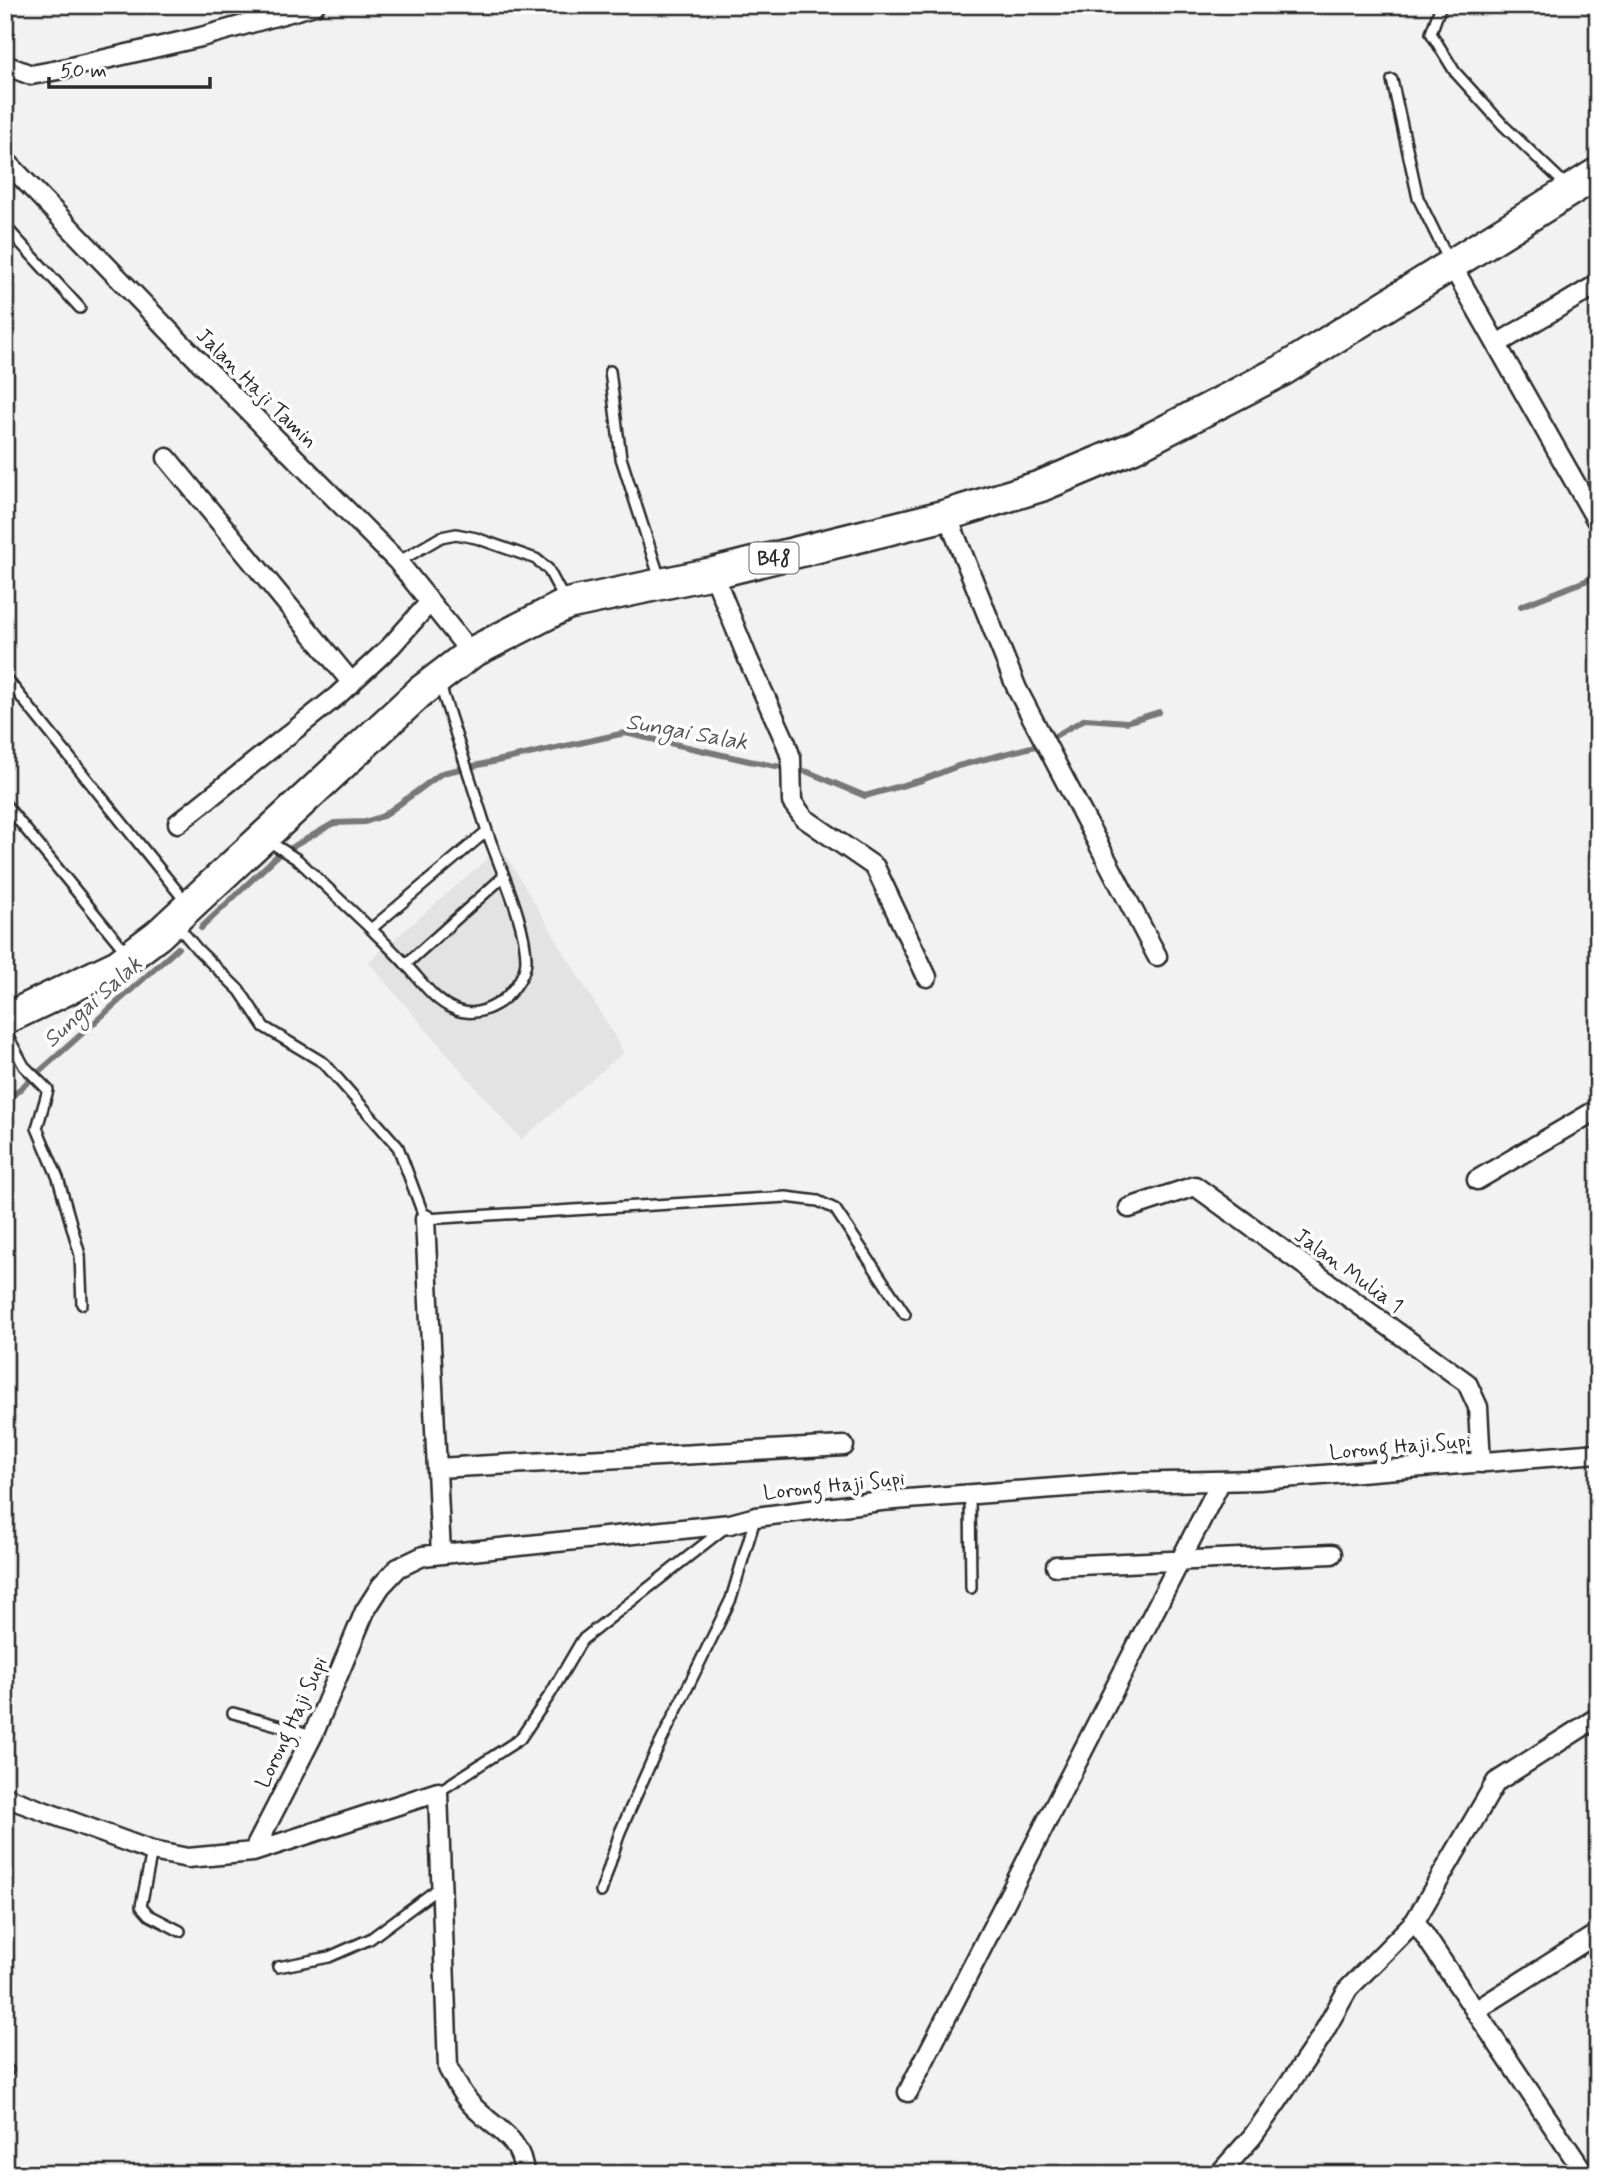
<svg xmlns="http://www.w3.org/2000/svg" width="1603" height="2179" font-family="Mynerve,sans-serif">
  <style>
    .built { fill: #e3e3e3 }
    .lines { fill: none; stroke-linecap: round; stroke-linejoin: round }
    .stream { stroke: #787878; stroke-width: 6 }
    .lane-casing { stroke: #2b2b2b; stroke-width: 14 }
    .street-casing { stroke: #2b2b2b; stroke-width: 23 }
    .primary-casing { stroke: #2b2b2b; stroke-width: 35 }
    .lane { stroke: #fff; stroke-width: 9 }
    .street { stroke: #fff; stroke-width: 18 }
    .primary { stroke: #fff; stroke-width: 30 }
    .labels { text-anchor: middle; stroke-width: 7; stroke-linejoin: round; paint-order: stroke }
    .shield { fill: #fff; stroke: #6b6b6b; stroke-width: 2 }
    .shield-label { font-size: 19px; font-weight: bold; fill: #2b2b2b }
    .street-label { font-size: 21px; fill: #2b2b2b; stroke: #fff }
    .water-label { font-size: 23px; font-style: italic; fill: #585858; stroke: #fff }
  </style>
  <rect width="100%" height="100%" fill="#f2f2f2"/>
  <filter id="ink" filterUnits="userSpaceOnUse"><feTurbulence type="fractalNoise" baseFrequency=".0143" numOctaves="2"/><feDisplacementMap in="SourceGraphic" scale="14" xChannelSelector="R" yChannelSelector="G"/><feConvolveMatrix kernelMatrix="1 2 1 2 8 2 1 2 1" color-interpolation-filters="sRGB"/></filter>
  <g filter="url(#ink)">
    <path class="built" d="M501,847L624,1052L521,1140L368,962Z"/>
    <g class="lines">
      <path class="stream" d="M1521,606L1598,576
        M201,928L277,856L334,823L365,822L383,816L442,773L625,733L749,761L808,772L865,796L922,780L958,766L1039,745L1085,719L1127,722L1159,712
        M5,1113L11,1097L178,948"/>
      <defs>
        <path id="lane" d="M1441,5L1431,33L1455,72L1504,126L1568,187
          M1392,80L1418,198L1449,261
          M5,226L80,308
          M610,371L621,458L660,579
          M398,562L441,537L456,534L476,538L536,559L548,569L564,599
          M5,677L186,902
          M5,804L126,952
          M267,840L298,860L371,929L487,831L439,682
          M177,925L197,949L240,991L264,1027L324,1063L398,1147L425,1219L786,1197L818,1201L835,1209L905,1314
          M371,929C384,942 397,954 409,968C422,982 434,1000 452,1008C468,1016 482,1013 497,1004C510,996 526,976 526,960C526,923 499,866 487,831
          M406,964L503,877
          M5,1031L24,1066L48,1090L37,1128L58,1178L80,1255L82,1304
          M970,1496L971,1588
          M233,1713L313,1735
          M438,1792L520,1739L551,1693L582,1640L726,1527
          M152,1851L141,1906L149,1915L180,1931
          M601,1892L620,1832L652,1760L731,1599L755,1519
          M278,1967L329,1957L370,1939L440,1887
          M5,2068L8,2070"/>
        <path id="street" d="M5,65L31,75L58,70L201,37L315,5
          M5,160L177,339L398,562L471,653
          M1451,264L1598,523
          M1497,344L1598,284
          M167,458L352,683
          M947,515L1017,689L1157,956
          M713,573L748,659L786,743L791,758L792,802L804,818L875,867L927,977
          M178,823L337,696L391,646L430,602
          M1477,1180L1598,1109
          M1129,1208L1195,1186L1467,1383L1478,1407L1481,1463
          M425,1219L441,1554
          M437,1468L844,1446
          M1056,1566L1332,1554
          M5,1797L152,1851L188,1858L253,1852L438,1792L448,2068C454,2078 458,2088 465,2097C486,2126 522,2133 524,2174
          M253,1852L313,1735L365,1611L381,1586L398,1568L423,1556L730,1524L756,1517L881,1501L1121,1483L1259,1480L1598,1453
          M1475,2011L1598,1933
          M908,2092L1221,1481
          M1219,2174L1252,2137L1277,2102L1321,2037L1348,1989L1415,1921
          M1585,2174L1415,1921L1496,1782L1598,1717"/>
        <path id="primary" d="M5,1019L118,965L158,935L420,692L471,653L567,604L713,573L947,515L1041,486L1134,447L1283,370L1598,173"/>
      </defs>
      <use href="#lane" class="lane-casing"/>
      <use href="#street" class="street-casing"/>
      <use href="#primary" class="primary-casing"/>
      <use href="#lane" class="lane"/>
      <use href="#street" class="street"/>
      <use href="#primary" class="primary"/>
    </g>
  </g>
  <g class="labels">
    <rect class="shield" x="749.5" y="542.5" width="49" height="31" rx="5"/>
    <g class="shield-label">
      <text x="774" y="565">B48</text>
    </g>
    <g class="street-label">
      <text transform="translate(257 388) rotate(45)" y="7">Jalan Haji Tamin</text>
      <text transform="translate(1349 1270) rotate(36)" y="7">Jalan Mulia 1</text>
      <text transform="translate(1400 1446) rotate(-5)" y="7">Lorong Haji Supi</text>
      <text transform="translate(834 1485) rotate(-6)" y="7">Lorong Haji Supi</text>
      <text transform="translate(291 1722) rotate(-65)" y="7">Lorong Haji Supi</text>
    </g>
    <g class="water-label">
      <text transform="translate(687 731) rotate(10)" y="8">Sungai Salak</text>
      <text transform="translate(92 1001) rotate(-42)" y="8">Sungai Salak</text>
    </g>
  </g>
  <rect width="1603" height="2179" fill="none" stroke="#fff" stroke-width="28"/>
  <rect x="14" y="14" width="1575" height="2151" fill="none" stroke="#2b2b2b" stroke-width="2.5" filter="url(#ink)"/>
  <path d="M49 77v10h161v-10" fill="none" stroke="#2b2b2b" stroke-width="3.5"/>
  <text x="60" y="77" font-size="21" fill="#2b2b2b" stroke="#ffffff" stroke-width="5" paint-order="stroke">50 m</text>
</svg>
